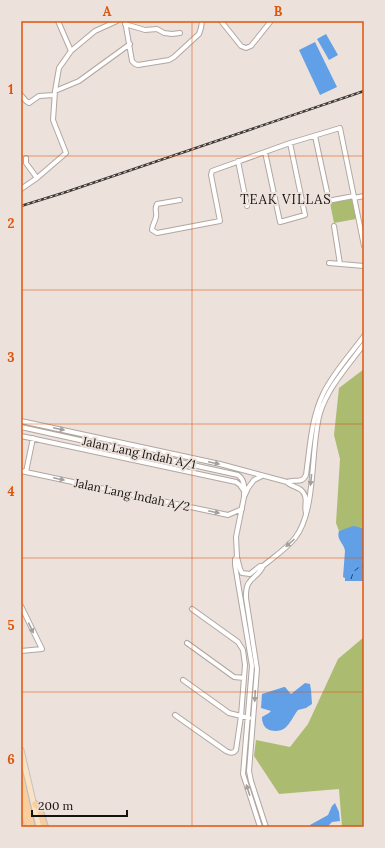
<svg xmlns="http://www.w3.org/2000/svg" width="385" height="848" font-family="Lora,serif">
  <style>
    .green { fill: #abbc70 }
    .water { fill: #61a0e7 }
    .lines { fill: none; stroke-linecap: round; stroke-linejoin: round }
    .ferry { stroke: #13406d; stroke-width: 1; stroke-dasharray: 5 4; stroke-linecap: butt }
    .minor-casing { stroke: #b2a6a1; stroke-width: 6 }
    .major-casing { stroke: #c2c1c1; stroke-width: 7 }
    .highway-casing { stroke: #c2c1c1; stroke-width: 8 }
    .minor { stroke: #fff; stroke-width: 4 }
    .major { stroke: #fbe2c5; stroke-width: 5 }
    .highway { stroke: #f8ce9e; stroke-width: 5.5 }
    .rail-casing { stroke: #3e3936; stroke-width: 2.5 }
    .rail { stroke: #ede1db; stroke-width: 1; stroke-dasharray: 3; stroke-linecap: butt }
    .oneway { fill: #a2a09f }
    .grid { fill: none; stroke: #de550c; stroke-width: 1; stroke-opacity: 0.55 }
    .labels { text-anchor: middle; stroke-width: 4; stroke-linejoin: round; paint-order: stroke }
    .street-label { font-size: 12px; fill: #161210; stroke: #ede1db }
    .neighbourhood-label { font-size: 13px; letter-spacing: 1px; fill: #161210; stroke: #ede1db }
    .neatline { fill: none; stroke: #de550c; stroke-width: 1.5 }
    .grid-label { font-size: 13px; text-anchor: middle; font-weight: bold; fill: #de550c }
  </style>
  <rect width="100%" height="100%" fill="#ede1db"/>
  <path class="green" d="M352,199L356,219L334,223L330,203Z
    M364,369V528L360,527L339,531L336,523L340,459L334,435L339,388Z
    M364,637V827H342L339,789L279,794L254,756L256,740L290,747L308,724L338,659Z"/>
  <path class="water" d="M326,34L338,55L329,60L317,39Z
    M315,42L337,87L320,95L299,50Z
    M353,526L364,528V581H345V578L343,577L345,551C344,543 336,540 339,531Z
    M305,683L310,684L311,690L312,704L306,708L298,710C294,715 290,724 285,728C279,733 265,732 263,723C262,721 262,719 262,717L269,713L271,711L261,708L262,694L284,687H285L291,694Z
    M335,803L339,812L340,821L332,822L327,827H311L310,825L328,815L332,806Z"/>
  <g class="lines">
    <path class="ferry" d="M351,579C353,572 356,567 364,566"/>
    <defs>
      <path id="minor" d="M58,21L71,51
        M125,21L132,61L135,64L138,65L169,60L174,57L199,34L201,28L202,21
        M221,21L241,46L246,48L251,46L271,21
        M125,24L145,30L157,29L164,33L172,34L180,33
        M55,91L79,81L130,44
        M21,95L26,101L29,103L39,96L54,95
        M315,136L329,201
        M265,152L280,222L305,215L290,143
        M26,158V163L37,178
        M238,161L247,206
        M21,189L37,178L66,153L53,120L55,91L59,68L71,51L95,31L117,21
        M354,198L364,196
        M180,200L157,204C154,209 157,212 156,217C155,222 152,225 152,230L157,233L220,221L211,175L212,171L290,143L340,128L364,246
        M317,203L354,196
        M334,226L340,264
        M329,263L364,266
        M21,421L220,464L287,482C295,478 301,485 306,475C310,447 311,419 323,394C333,373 350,355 364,336
        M21,427L238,475C246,481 244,489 244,497
        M21,436L236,482L240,485L244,491
        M21,471L228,515L242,509
        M26,472L33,438
        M262,476L254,480L248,488L244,497L236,537L237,557L240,569L242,573L250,574L260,566H263
        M287,482C292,488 302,486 305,496C307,501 304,507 306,513
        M237,557L235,559V565L252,666L243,774L260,827
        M21,606L42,649L21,651
        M187,643L234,677L244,678
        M183,680L229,713L249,718
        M175,715L226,751C230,753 233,754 236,750L241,716L245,665L243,650L238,642L192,609
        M266,827L251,781L249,771L257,669L246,598C245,576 257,580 263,566C274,557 287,548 295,538C317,510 310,448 320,413C328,387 348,366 364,344"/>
      <path id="major" d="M21,750L39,827"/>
      <path id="highway" d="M21,778L32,827
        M21,800L28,827
        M35,804L39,808L45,827"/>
    </defs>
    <use href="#minor" class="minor-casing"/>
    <use href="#major" class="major-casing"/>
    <use href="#highway" class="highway-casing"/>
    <use href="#minor" class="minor"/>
    <use href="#major" class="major"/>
    <use href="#highway" class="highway"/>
    <defs>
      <path id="rail" d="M21,206L66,192L364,91"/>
    </defs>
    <use href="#rail" class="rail-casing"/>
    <use href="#rail" class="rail"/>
  </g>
  <defs><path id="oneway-solid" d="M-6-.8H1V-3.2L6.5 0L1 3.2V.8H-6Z"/></defs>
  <g class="oneway">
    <use href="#oneway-solid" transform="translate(59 429) rotate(12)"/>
    <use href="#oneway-solid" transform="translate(214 463) rotate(12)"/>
    <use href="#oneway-solid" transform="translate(59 479) rotate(12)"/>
    <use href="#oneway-solid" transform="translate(311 480) rotate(96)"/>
    <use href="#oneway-solid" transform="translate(214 512) rotate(12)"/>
    <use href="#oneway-solid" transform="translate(290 543) rotate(138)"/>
    <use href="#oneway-solid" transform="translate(31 628) rotate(64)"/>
    <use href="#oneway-solid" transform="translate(255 696) rotate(93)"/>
    <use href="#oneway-solid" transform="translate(248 790) rotate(-108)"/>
  </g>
  <path class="grid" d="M192,21V827M21,156H364M21,290H364M21,424H364M21,558H364M21,692H364"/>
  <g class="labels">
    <g class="street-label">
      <text transform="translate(139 453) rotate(12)" y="4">Jalan Lang Indah A/1</text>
      <text transform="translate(132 495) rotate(12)" y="4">Jalan Lang Indah A/2</text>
    </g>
    <g class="neighbourhood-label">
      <text x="286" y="204">TEAK VILLAS</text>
    </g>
  </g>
  <rect width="385" height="848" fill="none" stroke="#ede1db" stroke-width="44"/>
  <path d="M32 810v6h95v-6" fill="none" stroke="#161210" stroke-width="2"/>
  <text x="38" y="810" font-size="12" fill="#161210" stroke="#ede1db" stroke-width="3" paint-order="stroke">200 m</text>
  <rect x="22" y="22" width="341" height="804" class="neatline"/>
  <g class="grid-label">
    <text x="107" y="16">A</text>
    <text x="278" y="16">B</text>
    <text x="11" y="94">1</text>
    <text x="11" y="228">2</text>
    <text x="11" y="362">3</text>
    <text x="11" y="496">4</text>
    <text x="11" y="630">5</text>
    <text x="11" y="764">6</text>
  </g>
</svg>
